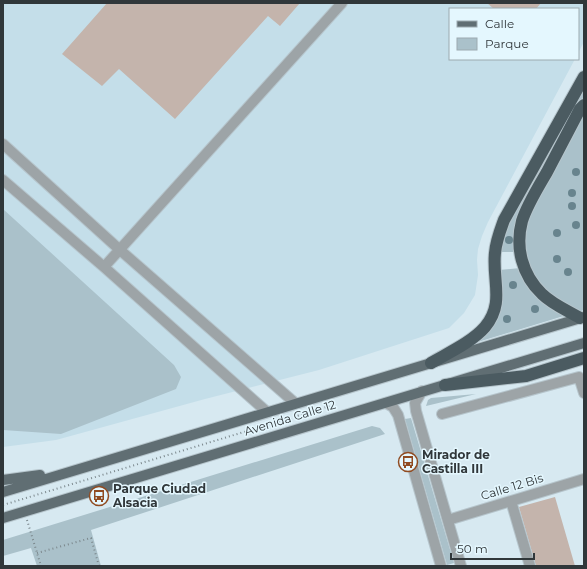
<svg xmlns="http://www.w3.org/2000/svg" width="587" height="569" font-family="Montserrat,sans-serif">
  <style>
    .built { fill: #c4dee9 }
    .green { fill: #aac1ca }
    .building { fill: #c4b4ac }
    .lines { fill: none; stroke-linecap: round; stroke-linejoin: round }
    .minor-casing { stroke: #b6c5cc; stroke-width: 12 }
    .major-casing { stroke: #b6c5cc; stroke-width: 12 }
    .highway-casing { stroke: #b6c5cc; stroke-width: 14 }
    .path { stroke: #7c888d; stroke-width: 2; stroke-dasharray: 1 3; stroke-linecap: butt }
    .minor { stroke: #9da4a7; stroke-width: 10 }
    .major { stroke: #606e73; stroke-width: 10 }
    .highway { stroke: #4b5b61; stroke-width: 12 }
    .tree { fill: #68848e }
    .labels { text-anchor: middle; stroke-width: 3; stroke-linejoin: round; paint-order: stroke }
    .street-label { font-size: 12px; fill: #30373a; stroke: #e4f7fe }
    .poi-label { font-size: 12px; font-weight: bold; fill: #30373a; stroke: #e4f7fe; text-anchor: start }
  </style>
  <rect width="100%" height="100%" fill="#d7e9f1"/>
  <path class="built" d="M3,3H584V42L578,53V9H450V59H575L488,222L482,236L478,249L477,260L478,275L475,295L464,313L449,328L319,370L205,399L56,440L3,447Z"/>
  <path class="green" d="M584,85V98L577,107L525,205L516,252H499L508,221Z
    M584,111V310L577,312L545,291L534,278L524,251L527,220Z
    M3,209L174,365L181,377L176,389L61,434L3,430Z
    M520,268L567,315L468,345L487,331L499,270Z
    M476,394L426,406L428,400L431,398Z
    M411,418L454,563L447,565L405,419Z
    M372,426L380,428L385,434L91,530L101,566H37L31,548L3,556V540Z"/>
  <path class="building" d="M107,3H300L280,26L268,16L175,119L119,69L102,86L62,54Z
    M487,3H541L536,9H494Z
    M555,497L575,566H536L519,507Z"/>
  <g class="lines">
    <defs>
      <path id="minor" d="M3,144L120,250L295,403
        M3,180L104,267L267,412
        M104,267L342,3
        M422,391L415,403L416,411L461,566
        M386,403L393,407L398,415L441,566
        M442,414L579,377L584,393
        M511,501L530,566
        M448,520L584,479"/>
      <path id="major" d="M3,480L40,475
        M3,492L584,317
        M3,518L584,343"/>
      <path id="highway" d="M580,318C568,311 552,304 542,294C522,275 515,247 522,221C527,205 539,186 547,172C558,151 569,130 580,109L584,105
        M431,363C448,353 472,342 485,327C505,303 492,281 495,253C496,241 500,231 504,220L584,77
        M445,385L526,376L584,358"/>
    </defs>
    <use href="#minor" class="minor-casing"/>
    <use href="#major" class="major-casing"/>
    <use href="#highway" class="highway-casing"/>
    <path class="path" d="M3,505L333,405
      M27,520L41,566
      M37,553L91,538L99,566"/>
    <use href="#minor" class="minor"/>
    <use href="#major" class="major"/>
    <use href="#highway" class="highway"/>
  </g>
  <g class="tree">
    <circle cx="576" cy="172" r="4"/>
    <circle cx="572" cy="193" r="4"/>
    <circle cx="572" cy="206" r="4"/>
    <circle cx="576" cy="225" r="4"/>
    <circle cx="557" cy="233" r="4"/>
    <circle cx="509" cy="240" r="4"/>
    <circle cx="557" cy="259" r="4"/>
    <circle cx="568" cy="272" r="4"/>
    <circle cx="513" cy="285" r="4"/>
    <circle cx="535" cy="309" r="4"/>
    <circle cx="507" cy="319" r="4"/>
  </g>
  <defs>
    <symbol id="bus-ring" viewBox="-11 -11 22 22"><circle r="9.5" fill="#e4f7fe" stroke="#904b21" stroke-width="1.5"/><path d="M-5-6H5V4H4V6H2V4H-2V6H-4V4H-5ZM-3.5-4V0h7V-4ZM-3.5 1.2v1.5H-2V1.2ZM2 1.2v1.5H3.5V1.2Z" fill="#904b21"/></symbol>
  </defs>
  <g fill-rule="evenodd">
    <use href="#bus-ring" x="397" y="451" width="22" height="22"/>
    <use href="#bus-ring" x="88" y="485" width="22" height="22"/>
  </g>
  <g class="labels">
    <g class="street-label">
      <text transform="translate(290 418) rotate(-17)" y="4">Avenida Calle 12</text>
      <text transform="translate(512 487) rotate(-17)" y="4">Calle 12 Bis</text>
    </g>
    <g class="poi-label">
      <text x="422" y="459">Mirador de<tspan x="422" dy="14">Castilla III</tspan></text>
      <text x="113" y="493">Parque Ciudad<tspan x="113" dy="14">Alsacia</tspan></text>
    </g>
  </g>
  <rect width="587" height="569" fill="none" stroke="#30373a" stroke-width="8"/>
  <rect x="449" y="8" width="130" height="52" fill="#e4f7fe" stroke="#9caab0"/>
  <rect x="457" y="21" width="20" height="6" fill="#606e73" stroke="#9caab0"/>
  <text x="485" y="28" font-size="12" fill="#30373a">Calle</text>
  <rect x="457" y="38" width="20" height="12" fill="#aac1ca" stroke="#9caab0"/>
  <text x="485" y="48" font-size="12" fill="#30373a">Parque</text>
  <path d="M451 553v6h83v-6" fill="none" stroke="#30373a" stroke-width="2"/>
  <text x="457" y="553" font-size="12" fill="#30373a" stroke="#e4f7fe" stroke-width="3" paint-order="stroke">50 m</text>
</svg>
